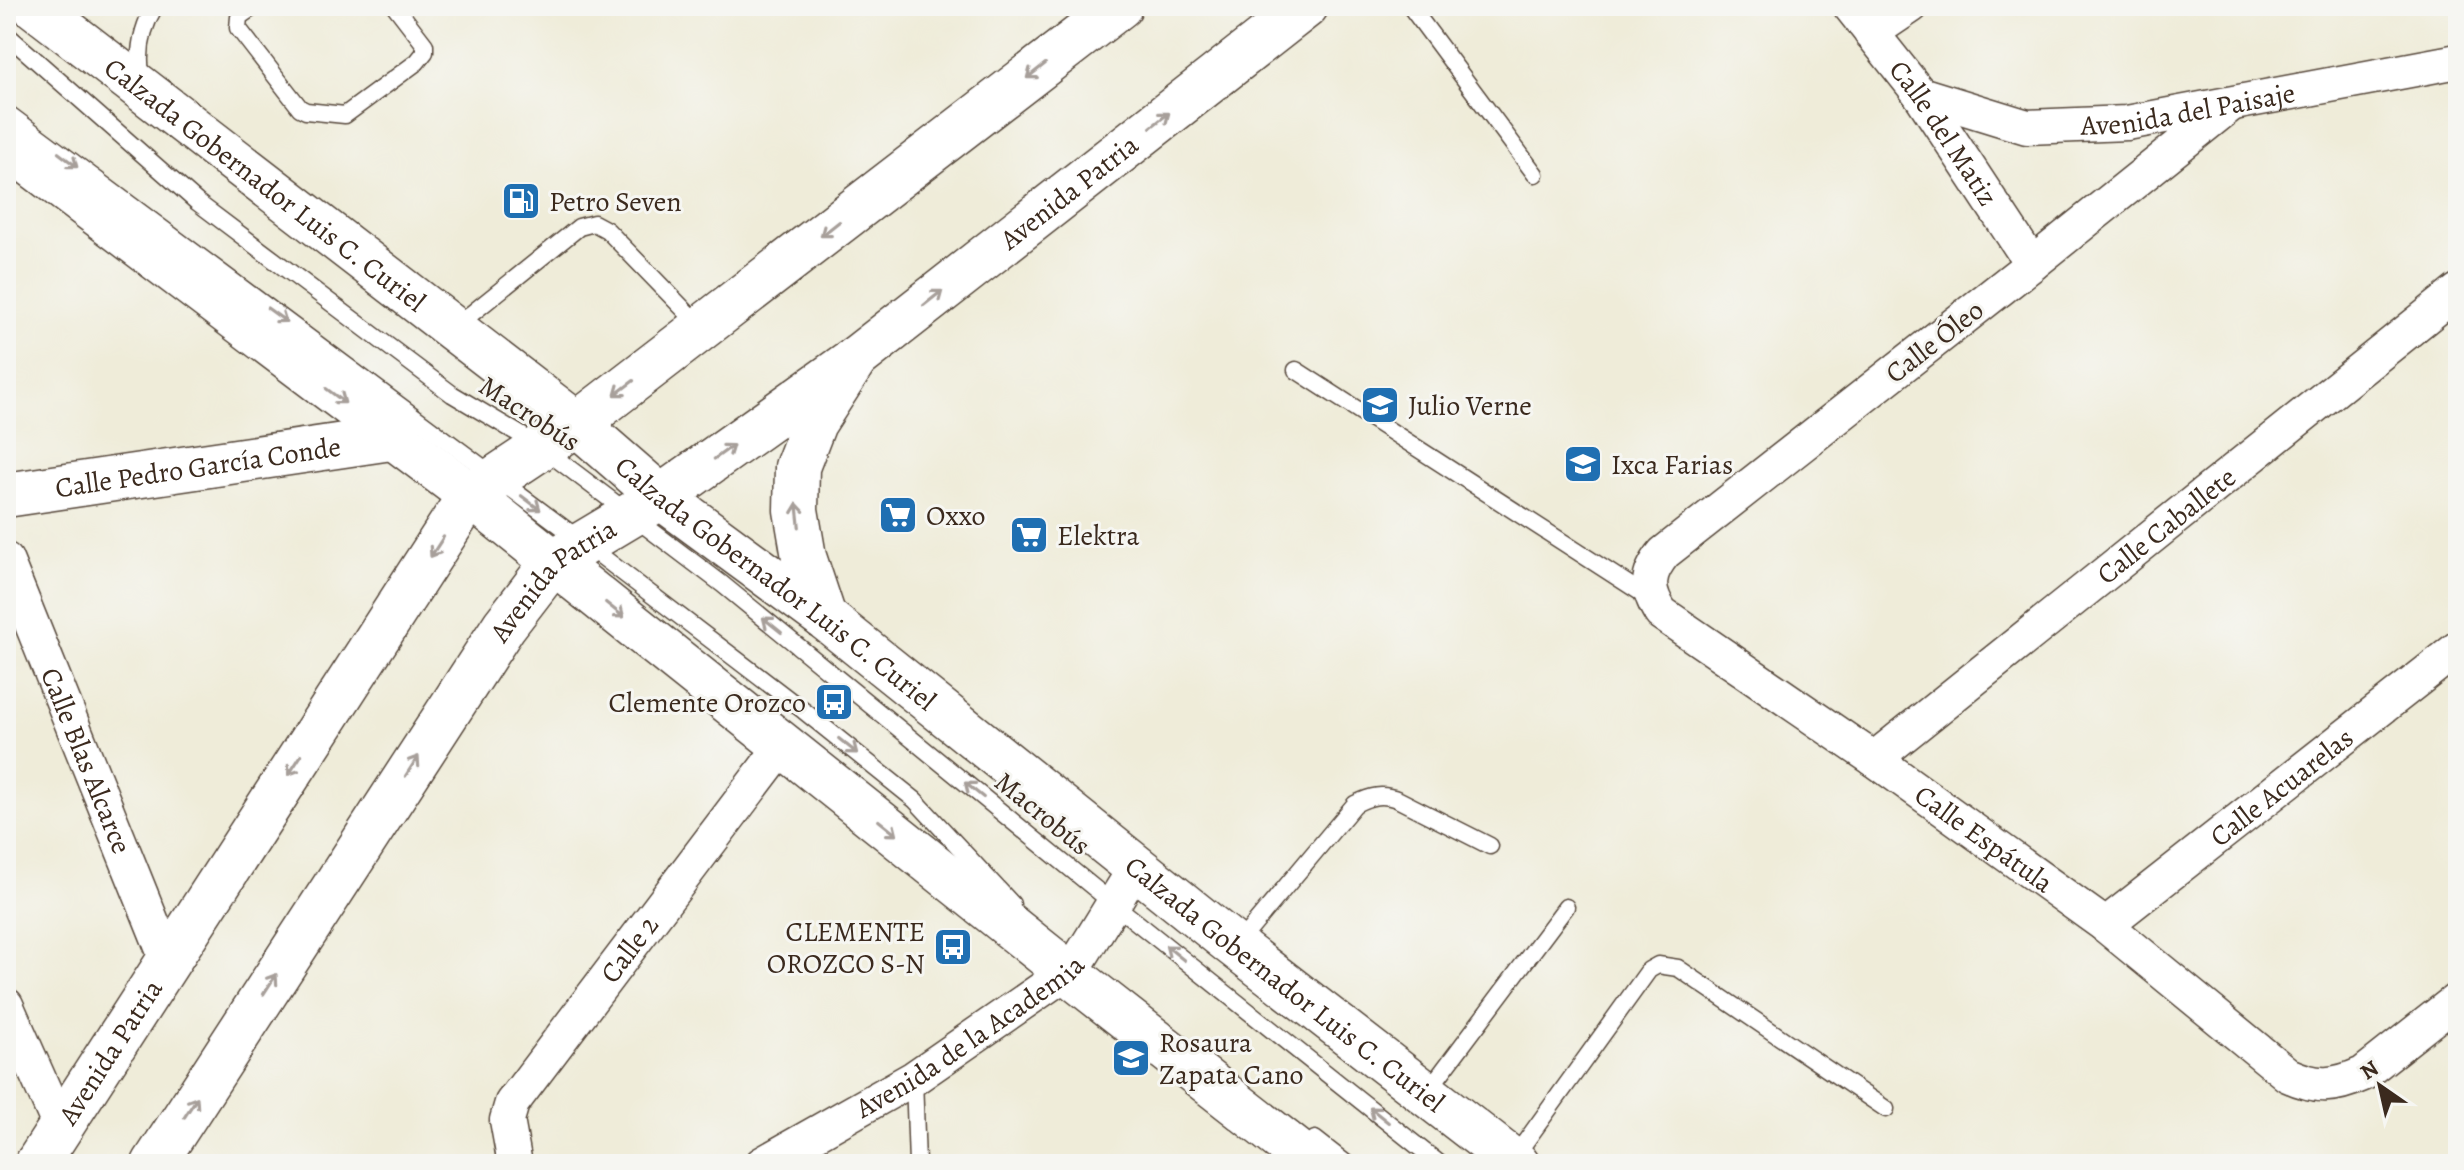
<svg xmlns="http://www.w3.org/2000/svg" width="2464" height="1170" font-family="Alegreya,serif">
  <style>
    .lines { fill: none; stroke-linecap: round; stroke-linejoin: round }
    .lane-casing { stroke: #56473a; stroke-width: 19 }
    .street-casing { stroke: #56473a; stroke-width: 37 }
    .secondary-casing { stroke: #56473a; stroke-width: 47 }
    .primary-casing { stroke: #56473a; stroke-width: 47 }
    .lane { stroke: #fff; stroke-width: 16 }
    .street { stroke: #fff; stroke-width: 34 }
    .secondary { stroke: #fff; stroke-width: 44 }
    .primary { stroke: #fff; stroke-width: 44 }
    .oneway { stroke: #a79f9a }
    .labels { text-anchor: middle; stroke-width: 6; stroke-linejoin: round; paint-order: stroke }
    .street-label { font-size: 28px; fill: #3b2a1e; stroke: #f6f6f2 }
    .poi-label { font-size: 28px; fill: #3b2a1e; stroke: #f6f6f2; text-anchor: start }
  </style>
  <rect width="100%" height="100%" fill="#f6f6f2"/>
  <filter id="ink" filterUnits="userSpaceOnUse"><feTurbulence type="fractalNoise" baseFrequency=".0125" numOctaves="2"/><feDisplacementMap in="SourceGraphic" scale="16" xChannelSelector="R" yChannelSelector="G"/><feConvolveMatrix kernelMatrix="1 2 1 2 8 2 1 2 1" color-interpolation-filters="sRGB"/></filter>
  <filter id="wash" filterUnits="userSpaceOnUse"><feTurbulence type="fractalNoise" baseFrequency=".006" numOctaves="4" result="noise"/><feDisplacementMap in="SourceGraphic" scale="32" xChannelSelector="R" yChannelSelector="G"/><feGaussianBlur stdDeviation="1.8" result="paint"/><feColorMatrix in="noise" values="0 0 0 0 0 0 0 0 0 0 0 0 0 0 0 0 0 1.4 0 .05"/><feComposite in="paint" operator="in"/></filter>
  <g filter="url(#wash)">
    <rect width="100%" height="100%" fill="#efecd9"/>
  </g>
  <g filter="url(#ink)">
    <g class="lines">
      <defs>
        <path id="lane" d="M255,6L239,17L238,28L300,108L306,111L345,115L417,62L425,52V45L395,6
          M1073,6L1089,28
          M1410,6L1535,174
          M6,34L197,202L452,394L541,447L722,584L1115,905L1440,1164
          M142,81C137,55 141,29 155,6
          M6,112L584,543L804,711L915,800L1012,904
          M455,327L579,227L594,223L607,230L701,327
          M1296,370L1651,599
          M1237,945L1355,804C1371,796 1382,793 1399,800L1490,846
          M914,1078L917,1164
          M1427,1092L1566,907
          M1315,1139L1347,1164
          M1513,1159L1649,970L1658,965L1678,968L1886,1109"/>
        <g id="street">
          <path id="s1" d="M1850,6L1920,94L2032,264"/>
          <path d="M1871,33L1911,6"/>
          <path id="s2" d="M1920,94L2027,127L2127,123L2458,61"/>
          <path id="s3" d="M2230,105L2032,264L1664,553C1646,575 1646,589 1661,613L1874,759L2105,925L2288,1075C2317,1088 2334,1087 2363,1074L2458,999"/>
          <path id="s4" d="M6,560L168,962"/>
          <path id="s5" d="M1874,759L2458,291"/>
          <path id="s6" d="M2105,925L2458,648"/>
          <path d="M6,1005L61,1129"/>
          <path id="s7" d="M515,1164L507,1120L512,1103L783,745"/>
          <path id="s8" d="M762,1164L914,1078L1067,972L1080,958L1136,867"/>
        </g>
        <g id="secondary">
          <path id="s9" d="M6,495L391,438"/>
          <path id="s10" d="M37,1164L470,495L577,424L1120,6"/>
          <path id="s11" d="M154,1164L504,626L554,561L661,497L856,358L1306,6"/>
        </g>
        <g id="primary">
          <path id="s12" d="M34,6L577,424L661,497L824,617L1231,943L1517,1164"/>
          <path d="M6,145L470,495L1067,972L1313,1164"/>
          <path d="M824,617L804,557L796,510L797,467L814,423L856,358"/>
        </g>
      </defs>
      <use href="#lane" class="lane-casing"/>
      <use href="#street" class="street-casing"/>
      <use href="#secondary" class="secondary-casing"/>
      <use href="#primary" class="primary-casing"/>
      <use href="#lane" class="lane"/>
      <use href="#street" class="street"/>
      <use href="#secondary" class="secondary"/>
      <use href="#primary" class="primary"/>
    </g>
    <defs><path id="oneway-shaft" d="M-6 0H5M1.5-3L5.5 0L1.5 3" fill="none" stroke-width="1.6" stroke-linecap="round" stroke-linejoin="round" transform="scale(2)"/></defs>
    <g class="oneway">
      <use href="#oneway-shaft" transform="translate(1036 71) rotate(142)"/>
      <use href="#oneway-shaft" transform="translate(1160 120) rotate(-38)"/>
      <use href="#oneway-shaft" transform="translate(68 160) rotate(37)"/>
      <use href="#oneway-shaft" transform="translate(830 229) rotate(142)"/>
      <use href="#oneway-shaft" transform="translate(933 298) rotate(-38)"/>
      <use href="#oneway-shaft" transform="translate(277 315) rotate(36)"/>
      <use href="#oneway-shaft" transform="translate(624 388) rotate(143)"/>
      <use href="#oneway-shaft" transform="translate(336 396) rotate(37)"/>
      <use href="#oneway-shaft" transform="translate(724 452) rotate(-36)"/>
      <use href="#oneway-shaft" transform="translate(531 503) rotate(37)"/>
      <use href="#oneway-shaft" transform="translate(798 515) rotate(-96)"/>
      <use href="#oneway-shaft" transform="translate(437 547) rotate(123)"/>
      <use href="#oneway-shaft" transform="translate(615 610) rotate(39)"/>
      <use href="#oneway-shaft" transform="translate(772 625) rotate(-141)"/>
      <use href="#oneway-shaft" transform="translate(848 746) rotate(39)"/>
      <use href="#oneway-shaft" transform="translate(295 765) rotate(123)"/>
      <use href="#oneway-shaft" transform="translate(412 766) rotate(-57)"/>
      <use href="#oneway-shaft" transform="translate(974 790) rotate(-141)"/>
      <use href="#oneway-shaft" transform="translate(888 828) rotate(39)"/>
      <use href="#oneway-shaft" transform="translate(1175 953) rotate(-141)"/>
      <use href="#oneway-shaft" transform="translate(270 984) rotate(-57)"/>
      <use href="#oneway-shaft" transform="translate(191 1107) rotate(-57)"/>
      <use href="#oneway-shaft" transform="translate(1379 1115) rotate(-141)"/>
    </g>
  </g>
  <defs>
    <symbol id="fuel-square" viewBox="-11 -11 22 22"><rect x="-9" y="-9" width="18" height="18" rx="4" fill="#1f6fb2" stroke="#f6f6f2"/><path d="M-5.5-6h7V0h2V4h1.3V-2.5L3-4.5l.8-.8L6-3V5H2.5V1h-1V6h-7ZM-4.2-4.7v3.2H.2V-4.7Z" fill="#fff"/></symbol>
    <symbol id="school-square" viewBox="-11 -11 22 22"><rect x="-9" y="-9" width="18" height="18" rx="4" fill="#1f6fb2" stroke="#f6f6f2"/><path d="M0-5L7-2L0 1L-7-2ZM-4 1L0 2.5L4 1V4Q0 6-4 4Z" fill="#fff"/></symbol>
    <symbol id="supermarket-square" viewBox="-11 -11 22 22"><rect x="-9" y="-9" width="18" height="18" rx="4" fill="#1f6fb2" stroke="#f6f6f2"/><path d="M-6-5.5h2.5l.6 2H6L4.5 2H-2.5L-4.4-4H-6ZM-1.5 3.2a1.3 1.3 0 1 0 .1 0ZM3 3.2a1.3 1.3 0 1 0 .1 0Z" fill="#fff"/></symbol>
    <symbol id="bus-square" viewBox="-11 -11 22 22"><rect x="-9" y="-9" width="18" height="18" rx="4" fill="#1f6fb2" stroke="#f6f6f2"/><path d="M-5-6H5V4H4V6H2V4H-2V6H-4V4H-5ZM-3.5-4V0h7V-4ZM-3.5 1.2v1.5H-2V1.2ZM2 1.2v1.5H3.5V1.2Z" fill="#fff"/></symbol>
  </defs>
  <g fill-rule="evenodd">
    <use href="#fuel-square" x="499" y="179" width="44" height="44"/>
    <use href="#school-square" x="1358" y="383" width="44" height="44"/>
    <use href="#school-square" x="1561" y="442" width="44" height="44"/>
    <use href="#supermarket-square" x="876" y="493" width="44" height="44"/>
    <use href="#supermarket-square" x="1007" y="513" width="44" height="44"/>
    <use href="#bus-square" x="812" y="680" width="44" height="44"/>
    <use href="#bus-square" x="931" y="925" width="44" height="44"/>
    <use href="#school-square" x="1109" y="1036" width="44" height="44"/>
  </g>
  <g class="labels">
    <g class="street-label">
      <text dy="10" stroke="none"><textPath href="#s2" startOffset="274">Avenida del Paisaje</textPath></text>
      <text dy="10" stroke="none"><textPath href="#s1" startOffset="158">Calle del Matiz</textPath></text>
      <text dy="10" stroke="none"><textPath href="#s12" startOffset="292">Calzada Gobernador Luis C. Curiel</textPath></text>
      <text dy="10" stroke="none"><textPath href="#s11" startOffset="1358">Avenida Patria</textPath></text>
      <text transform="translate(1934 341) rotate(-38)" y="10">Calle Óleo</text>
      <text transform="translate(530 413) rotate(33)" y="10">Macrobús</text>
      <text dy="10" stroke="none"><textPath href="#s9" startOffset="194">Calle Pedro García Conde</textPath></text>
      <text dy="10" stroke="none"><textPath href="#s5" startOffset="374">Calle Caballete</textPath></text>
      <text dy="10" stroke="none"><textPath href="#s12" startOffset="940">Calzada Gobernador Luis C. Curiel</textPath></text>
      <text dy="10" stroke="none"><textPath href="#s11" startOffset="710">Avenida Patria</textPath></text>
      <text dy="10" stroke="none"><textPath href="#s4" startOffset="216">Calle Blas Alcarce</textPath></text>
      <text dy="10" stroke="none"><textPath href="#s6" startOffset="224">Calle Acuarelas</textPath></text>
      <text transform="translate(1043 813) rotate(39)" y="10">Macrobús</text>
      <text dy="10" stroke="none"><textPath href="#s3" startOffset="1182">Calle Espátula</textPath></text>
      <text dy="10" stroke="none"><textPath href="#s7" startOffset="256">Calle 2</textPath></text>
      <text dy="10" stroke="none"><textPath href="#s12" startOffset="1588">Calzada Gobernador Luis C. Curiel</textPath></text>
      <text dy="10" stroke="none"><textPath href="#s8" startOffset="244">Avenida de la Academia</textPath></text>
      <text dy="10" stroke="none"><textPath href="#s10" startOffset="134">Avenida Patria</textPath></text>
    </g>
    <g class="poi-label">
      <text x="549" y="211">Petro Seven</text>
      <text x="1408" y="415">Julio Verne</text>
      <text x="1611" y="474">Ixca Farias</text>
      <text x="926" y="525">Oxxo</text>
      <text x="1057" y="545">Elektra</text>
      <text x="806" y="712" text-anchor="end">Clemente Orozco</text>
      <text x="925" y="941" text-anchor="end">CLEMENTE<tspan x="925" dy="32">OROZCO S-N</tspan></text>
      <text x="1159" y="1052">Rosaura<tspan x="1159" dy="32">Zapata Cano</tspan></text>
    </g>
  </g>
  <rect width="2464" height="1170" fill="none" stroke="#f6f6f2" stroke-width="32"/>
  <g transform="translate(2380 1086) rotate(326)" stroke="#f6f6f2" stroke-width="6" paint-order="stroke">
  <path d="M0-6L14 30L0 20L-14 30Z" fill="#3b2a1e"/>
  <text y="-12" font-size="22" font-weight="bold" text-anchor="middle" fill="#3b2a1e">N</text>
  </g>
</svg>
